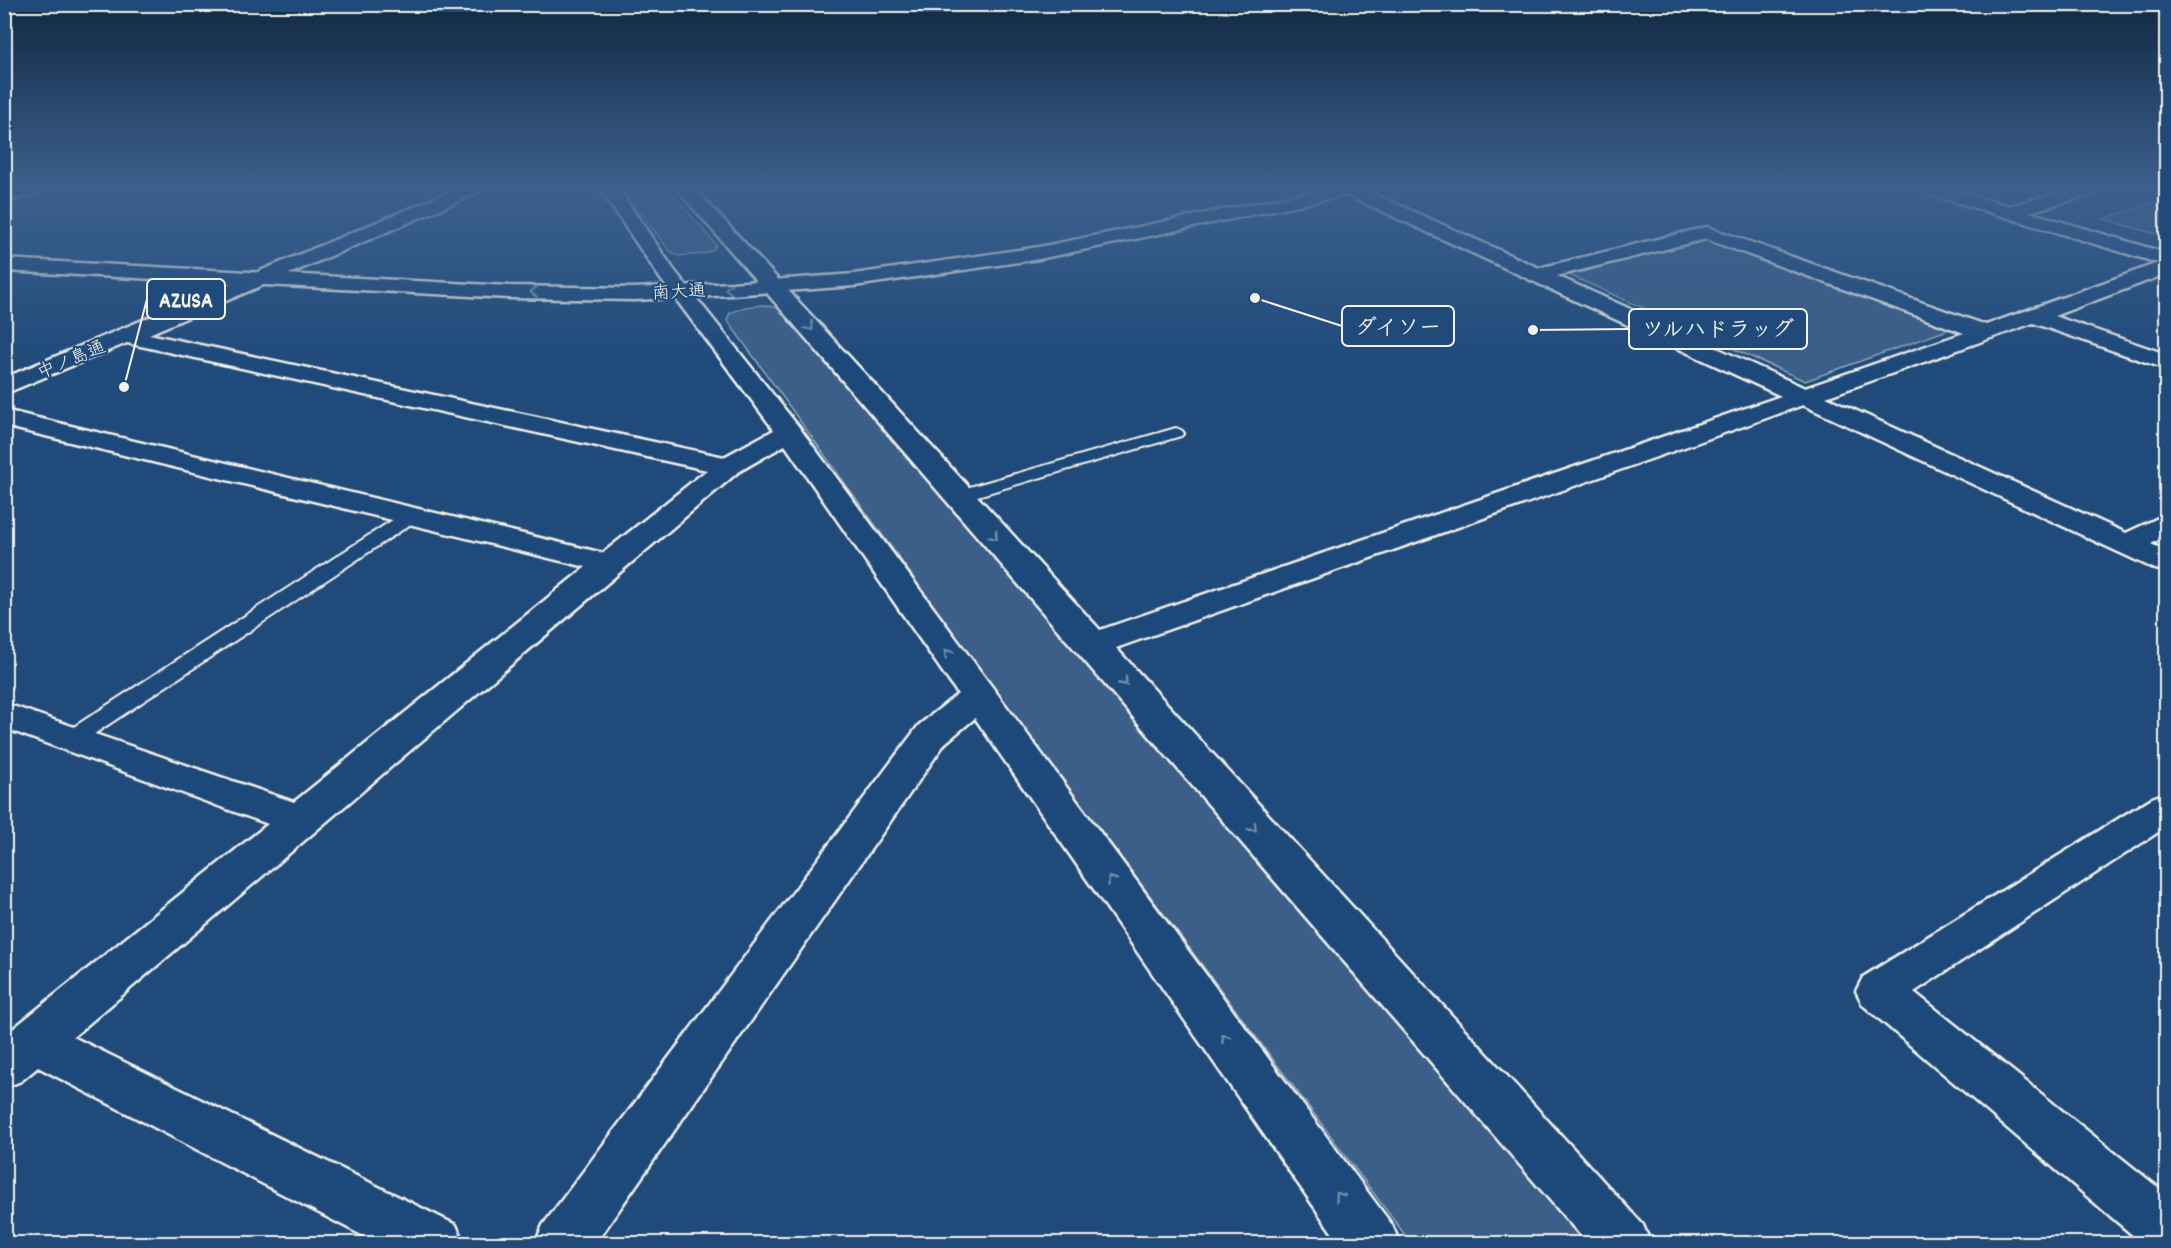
<svg xmlns="http://www.w3.org/2000/svg" width="2171" height="1248" font-family="Dekko,'Klee One',sans-serif">
  <style>
    .green { fill: #3a5f88; stroke: #97a8b8; stroke-width: 1.5 }
    .lines { fill: none; stroke-linecap: round; stroke-linejoin: round }
    .service-casing { stroke: #f4f1e8; stroke-width: 4 }
    .minor-casing { stroke: #f4f1e8; stroke-width: 5 }
    .tertiary-casing { stroke: #f4f1e8; stroke-width: 5 }
    .service { fill: #1f4a7a; fill-rule: evenodd }
    .minor { fill: #1f4a7a; fill-rule: evenodd }
    .tertiary { fill: #1f4a7a; fill-rule: evenodd }
    .oneway { stroke: #748da6 }
    .labels { text-anchor: middle; stroke-width: 4.5; stroke-linejoin: round; paint-order: stroke }
    .far-street-label { font-size: 18px; fill: #f4f1e8; stroke: #1f4a7a }
    .leader { fill: none; stroke: #f4f1e8; stroke-width: 2 }
    .callout-dot { fill: #f4f1e8; stroke: #1f4a7a; stroke-width: 2 }
    .callout { fill: #1f4a7a; stroke: #f4f1e8; stroke-width: 2 }
    .callout-label { font-size: 22px; text-anchor: middle; font-weight: bold; fill: #f4f1e8 }
  </style>
  <rect width="100%" height="100%" fill="#1f4a7a"/>
  <filter id="ink" filterUnits="userSpaceOnUse"><feTurbulence type="fractalNoise" baseFrequency=".0167" numOctaves="2"/><feDisplacementMap in="SourceGraphic" scale="12" xChannelSelector="R" yChannelSelector="G"/><feConvolveMatrix kernelMatrix="1 2 1 2 8 2 1 2 1" color-interpolation-filters="sRGB"/></filter>
  <g filter="url(#ink)">
    <path class="green" d="M623,190H670L716,245L714,249L704,254L677,256L668,249Z
      M2166,198V237L2104,219Z
      M1712,237L1956,327L1805,381L1567,274Z
      M763,305L778,308L795,325L1596,1243H1411L975,663L727,320L730,313L745,307Z"/>
    <g class="lines">
      <defs>
        <path id="service" d="M1176,428L1181,430L1184,433L1181,436L964,500H952L950,496L952,492Z
          M411,511L417,512L420,516L417,520L79,744L71,747L63,744L60,739L63,734L405,512Z"/>
        <path id="minor" d="M10,190H38L35,194L4,202V191Z
          M454,190H478L475,194L149,334L724,457L774,430L660,278L601,190H619L674,270L798,426L1392,1225L1400,1244H1340L975,718L945,743L595,1244H535L543,1225L919,725L958,694L785,445L738,472L73,1037L456,1225L464,1244H379L38,1067L21,1081L4,1088V1036L268,824L4,728V703L294,802L586,567L4,426V410L603,553L707,470L127,343L4,394V378Z
          M678,190H696L1100,630L1781,396L1345,194L1342,190H1365L1539,268L1707,227L1986,325L2158,263L1929,194L1926,190H1953L2009,206L2068,190H2096L2093,194L2029,212L2166,253V274L2054,316L2166,354V369L2033,323L1826,397L2126,533L2156,519L2166,516V536L2151,544L2166,551V571L2155,569L1803,405L1116,648L1643,1225L1651,1244H1588ZM1706,239L1964,333L1805,388L1557,276Z
          M2166,793V827L1914,992L2166,1194V1244H2143L1863,1005L1856,991L1863,977L2152,798Z"/>
        <path id="tertiary" d="M1321,190H1355L1352,194L1346,195L1039,259L854,286L732,295L635,300L509,298L4,271V259L509,286L635,288L732,283L854,274L1039,247Z"/>
      </defs>
      <use href="#service" class="service-casing"/>
      <use href="#minor" class="minor-casing"/>
      <use href="#tertiary" class="tertiary-casing"/>
      <use href="#service" class="service"/>
      <use href="#minor" class="minor"/>
      <use href="#tertiary" class="tertiary"/>
    </g>
    <defs><path id="oneway-chevron" d="M-2-3.5L2.5 0L-2 3.5" fill="none" stroke-width="1.6" stroke-linecap="round" stroke-linejoin="round" transform="scale(1.5)"/></defs>
    <g class="oneway">
      <use href="#oneway-chevron" transform="translate(729 289) rotate(177)"/>
      <use href="#oneway-chevron" transform="translate(534 292) rotate(-179)"/>
      <use href="#oneway-chevron" transform="translate(810 327) rotate(49)"/>
      <use href="#oneway-chevron" transform="translate(994 536) rotate(49)"/>
      <use href="#oneway-chevron" transform="translate(948 653) rotate(-126)"/>
      <use href="#oneway-chevron" transform="translate(1124 682) rotate(48)"/>
      <use href="#oneway-chevron" transform="translate(1253 828) rotate(48)"/>
      <use href="#oneway-chevron" transform="translate(1111 880) rotate(-126)"/>
      <use href="#oneway-chevron" transform="translate(1225 1038) rotate(-126)"/>
      <use href="#oneway-chevron" transform="translate(1339 1196) rotate(-126)"/>
    </g>
  </g>
  <linearGradient id="sky" x2="0" y2="1"><stop stop-color="#112943"/><stop offset="0.52" stop-color="#3c608d"/><stop offset="1" stop-color="#3c608d" stop-opacity="0"/></linearGradient>
  <rect width="2171" height="364" fill="url(#sky)"/>
  <g class="labels">
    <g class="far-street-label">
      <text transform="translate(679 291) rotate(-3)" y="6">南大通</text>
      <text transform="translate(71 359) rotate(-23)" y="6">中ノ島通</text>
    </g>
  </g>
  <path class="leader" d="M124 387L147 299M1255 298L1342 326M1533 330L1629 329"/>
  <g class="callout-dot">
    <circle cx="124" cy="387" r="6"/>
    <circle cx="1255" cy="298" r="6"/>
    <circle cx="1533" cy="330" r="6"/>
  </g>
  <g class="callout">
    <rect x="147" y="279" width="78" height="40" rx="6"/>
    <rect x="1342" y="306" width="112" height="40" rx="6"/>
    <rect x="1629" y="309" width="178" height="40" rx="6"/>
  </g>
  <g class="callout-label">
    <text x="186" y="307">AZUSA</text>
    <text x="1398" y="334">ダイソー</text>
    <text x="1718" y="336">ツルハドラッグ</text>
  </g>
  <rect width="2171" height="1248" fill="none" stroke="#1f4a7a" stroke-width="24"/>
  <rect x="12" y="12" width="2147" height="1224" fill="none" stroke="#f4f1e8" stroke-width="2" filter="url(#ink)"/>
</svg>
